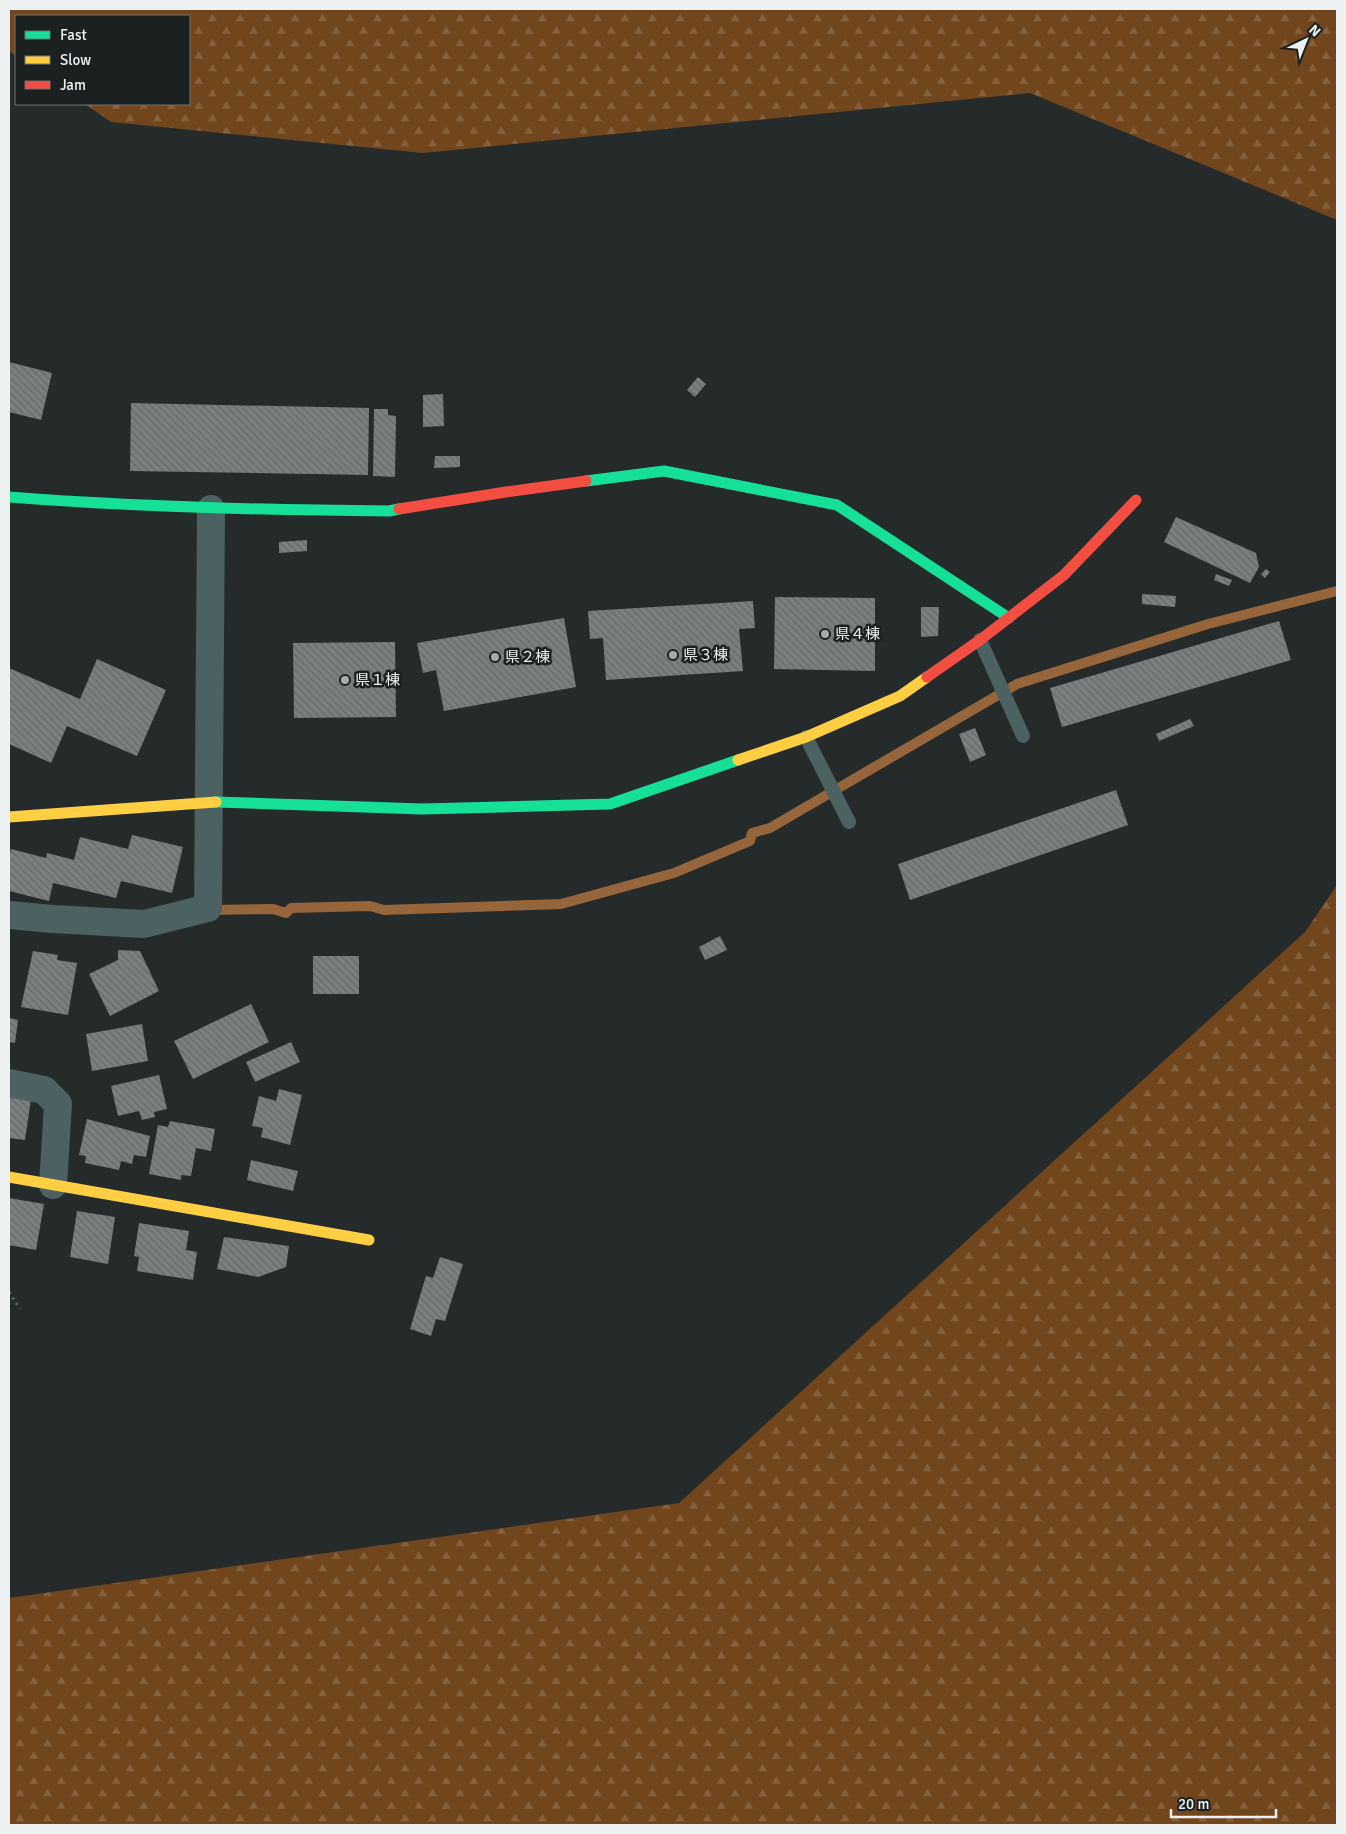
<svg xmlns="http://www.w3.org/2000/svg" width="1346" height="1834" font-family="Signika,'Noto Sans JP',sans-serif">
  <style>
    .forest { fill: url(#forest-firs) }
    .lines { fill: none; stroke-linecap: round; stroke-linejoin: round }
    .stream { stroke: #96653c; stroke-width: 10 }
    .building { fill: url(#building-back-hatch) }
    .path { stroke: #576565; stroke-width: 3; stroke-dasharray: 2.5 4; stroke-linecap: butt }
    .lane { stroke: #4c6161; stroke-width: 14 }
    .street { stroke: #4c6161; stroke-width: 28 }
    .fast { stroke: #16e098; stroke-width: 11 }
    .slow { stroke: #ffcf43; stroke-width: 11 }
    .jam { stroke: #f24e42; stroke-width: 11 }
    .poi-dot { fill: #a7abab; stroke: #1b2121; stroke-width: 2 }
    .labels { text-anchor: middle; stroke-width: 5; stroke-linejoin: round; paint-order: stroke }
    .poi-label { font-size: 15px; fill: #edf1f1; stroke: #1b2121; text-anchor: start }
  </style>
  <defs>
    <pattern id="forest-firs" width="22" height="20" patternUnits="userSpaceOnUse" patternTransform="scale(1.25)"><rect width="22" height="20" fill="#71461d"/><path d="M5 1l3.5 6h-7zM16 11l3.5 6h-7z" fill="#86613e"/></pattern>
    <pattern id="building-back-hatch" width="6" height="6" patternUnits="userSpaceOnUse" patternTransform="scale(1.25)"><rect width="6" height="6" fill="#7b7f7f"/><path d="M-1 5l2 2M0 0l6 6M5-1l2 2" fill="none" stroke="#666969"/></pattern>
  </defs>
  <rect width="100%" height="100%" fill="#252a2a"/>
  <path class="forest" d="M9,9H1337V220L1030,93L423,153L111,122L85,104H189V16H16V56L9,51Z
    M1337,885V1825H9V1598L679,1503L1305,932Z"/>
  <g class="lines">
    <path class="stream" d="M208,910L273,909L286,913L291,908L370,906L384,910L561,904L674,873L750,841L752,833L770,828L1017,684L1208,624L1337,591"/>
  </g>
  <path class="building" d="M9,362L52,373L41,420L9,412Z
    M698,377L706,384L695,397L687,390Z
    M443,394L444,426L423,427V395Z
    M131,403L369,408L368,475L130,471Z
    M374,409H388V415L396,416L395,477L373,476Z
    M435,456H460V467L434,468Z
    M1176,517L1256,553L1259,567L1250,583L1164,542Z
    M307,540V551L279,553V542Z
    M1266,569L1270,572L1265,578L1261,574Z
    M1216,574L1232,580L1229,586L1214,580Z
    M1142,594L1176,596L1175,607L1142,604Z
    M775,597L875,598V671L774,669Z
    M753,601L755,628L739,629L743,671L606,680L603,638L590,639L588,611Z
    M921,607H939L938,636L921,637Z
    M564,618L576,687L444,711L436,670L423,673L417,643Z
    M1279,621L1291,660L1062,727L1050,688Z
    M395,642L396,717L294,718L293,643Z
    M97,659L166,690L137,756L67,726L51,763L9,744V668L80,699Z
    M1190,719L1194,726L1159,741L1156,734Z
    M975,728L986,755L970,762L959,734Z
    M1116,790L1128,825L910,900L898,864Z
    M132,835L183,847L172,893L121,881L116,898L53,883L49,901L9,891V858L11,849L46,858L47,853L74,860L80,837L128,849Z
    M720,936L727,950L705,960L699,947Z
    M118,950L140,951L159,991L110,1016L89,974L118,960Z
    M33,951L58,955L57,960L77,963L68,1015L21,1007Z
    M313,956H359V994H313Z
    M251,1004L269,1042L193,1079L174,1041Z
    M9,1018L18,1020L15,1043L9,1042Z
    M142,1024L148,1061L92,1071L86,1034Z
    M291,1042L300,1062L255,1082L246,1062Z
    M159,1075L167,1109L154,1112L155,1117L142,1120L139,1111L118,1116L111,1086Z
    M279,1089L302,1095L290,1145L261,1137L263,1128L252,1126L259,1096L276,1101Z
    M9,1096L31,1099L25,1140L9,1138Z
    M87,1119L150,1136L146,1157L134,1155L132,1164L121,1161L119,1170L85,1163L86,1156L79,1155Z
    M170,1121L215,1129L211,1151L196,1148L191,1176L181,1175V1180L149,1174L158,1125L168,1127Z
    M251,1160L298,1171L293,1191L247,1180Z
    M9,1198L44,1204L36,1250L9,1245Z
    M77,1211L115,1217L108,1264L70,1257Z
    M139,1223L189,1231L186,1250L197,1252L193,1280L137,1271L139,1257L134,1256Z
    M224,1237L289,1246L286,1267L258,1277L217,1269Z
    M440,1257L463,1264L445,1321L436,1319L431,1336L410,1329L426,1276L433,1278Z"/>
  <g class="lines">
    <path class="path" d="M9,1292L20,1309"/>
    <path class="lane" d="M980,640L1023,736
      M806,737L849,822"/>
    <path class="street" d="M9,915L53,919L144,924L208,908L211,509
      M9,1083L44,1090L58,1104L53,1185"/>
    <path class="fast" d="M586,481L664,471L837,505L1009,618
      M9,497C136,507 262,510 389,511L399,509
      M216,802L422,809L610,804L738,760"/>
    <path class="slow" d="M738,760L806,737L900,696L927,677
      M9,817L216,802
      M9,1177L369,1240"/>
    <path class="jam" d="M399,509L506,492L586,481
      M927,677L980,640L1064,575L1136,500"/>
  </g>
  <g class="poi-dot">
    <circle cx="825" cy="634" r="5"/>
    <circle cx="673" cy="655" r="5"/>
    <circle cx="495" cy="657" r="5"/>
    <circle cx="345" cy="680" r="5"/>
  </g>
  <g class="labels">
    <g class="poi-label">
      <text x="835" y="639">県４棟</text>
      <text x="683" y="660">県３棟</text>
      <text x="505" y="662">県２棟</text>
      <text x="355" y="685">県１棟</text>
    </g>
  </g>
  <rect width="1346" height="1834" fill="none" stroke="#edf1f1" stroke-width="20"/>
  <rect x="15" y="15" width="175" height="90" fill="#1b2121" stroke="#6f7474"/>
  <rect x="25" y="31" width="25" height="8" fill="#16e098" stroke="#6f7474"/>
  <text x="60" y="40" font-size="15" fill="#edf1f1">Fast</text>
  <rect x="25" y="56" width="25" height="8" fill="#ffcf43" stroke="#6f7474"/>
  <text x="60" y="65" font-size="15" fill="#edf1f1">Slow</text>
  <rect x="25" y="81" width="25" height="8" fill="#f24e42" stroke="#6f7474"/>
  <text x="60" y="90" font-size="15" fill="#edf1f1">Jam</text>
  <g transform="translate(1306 40) rotate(43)" stroke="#1b2121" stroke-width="4" paint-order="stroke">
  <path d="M0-4L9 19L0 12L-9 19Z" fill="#edf1f1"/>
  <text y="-8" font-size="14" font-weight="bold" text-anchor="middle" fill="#edf1f1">N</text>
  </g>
  <path d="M1171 1809v8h105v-8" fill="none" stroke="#edf1f1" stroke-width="2.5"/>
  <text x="1178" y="1809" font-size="15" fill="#edf1f1" stroke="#1b2121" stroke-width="4" paint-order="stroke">20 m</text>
</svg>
